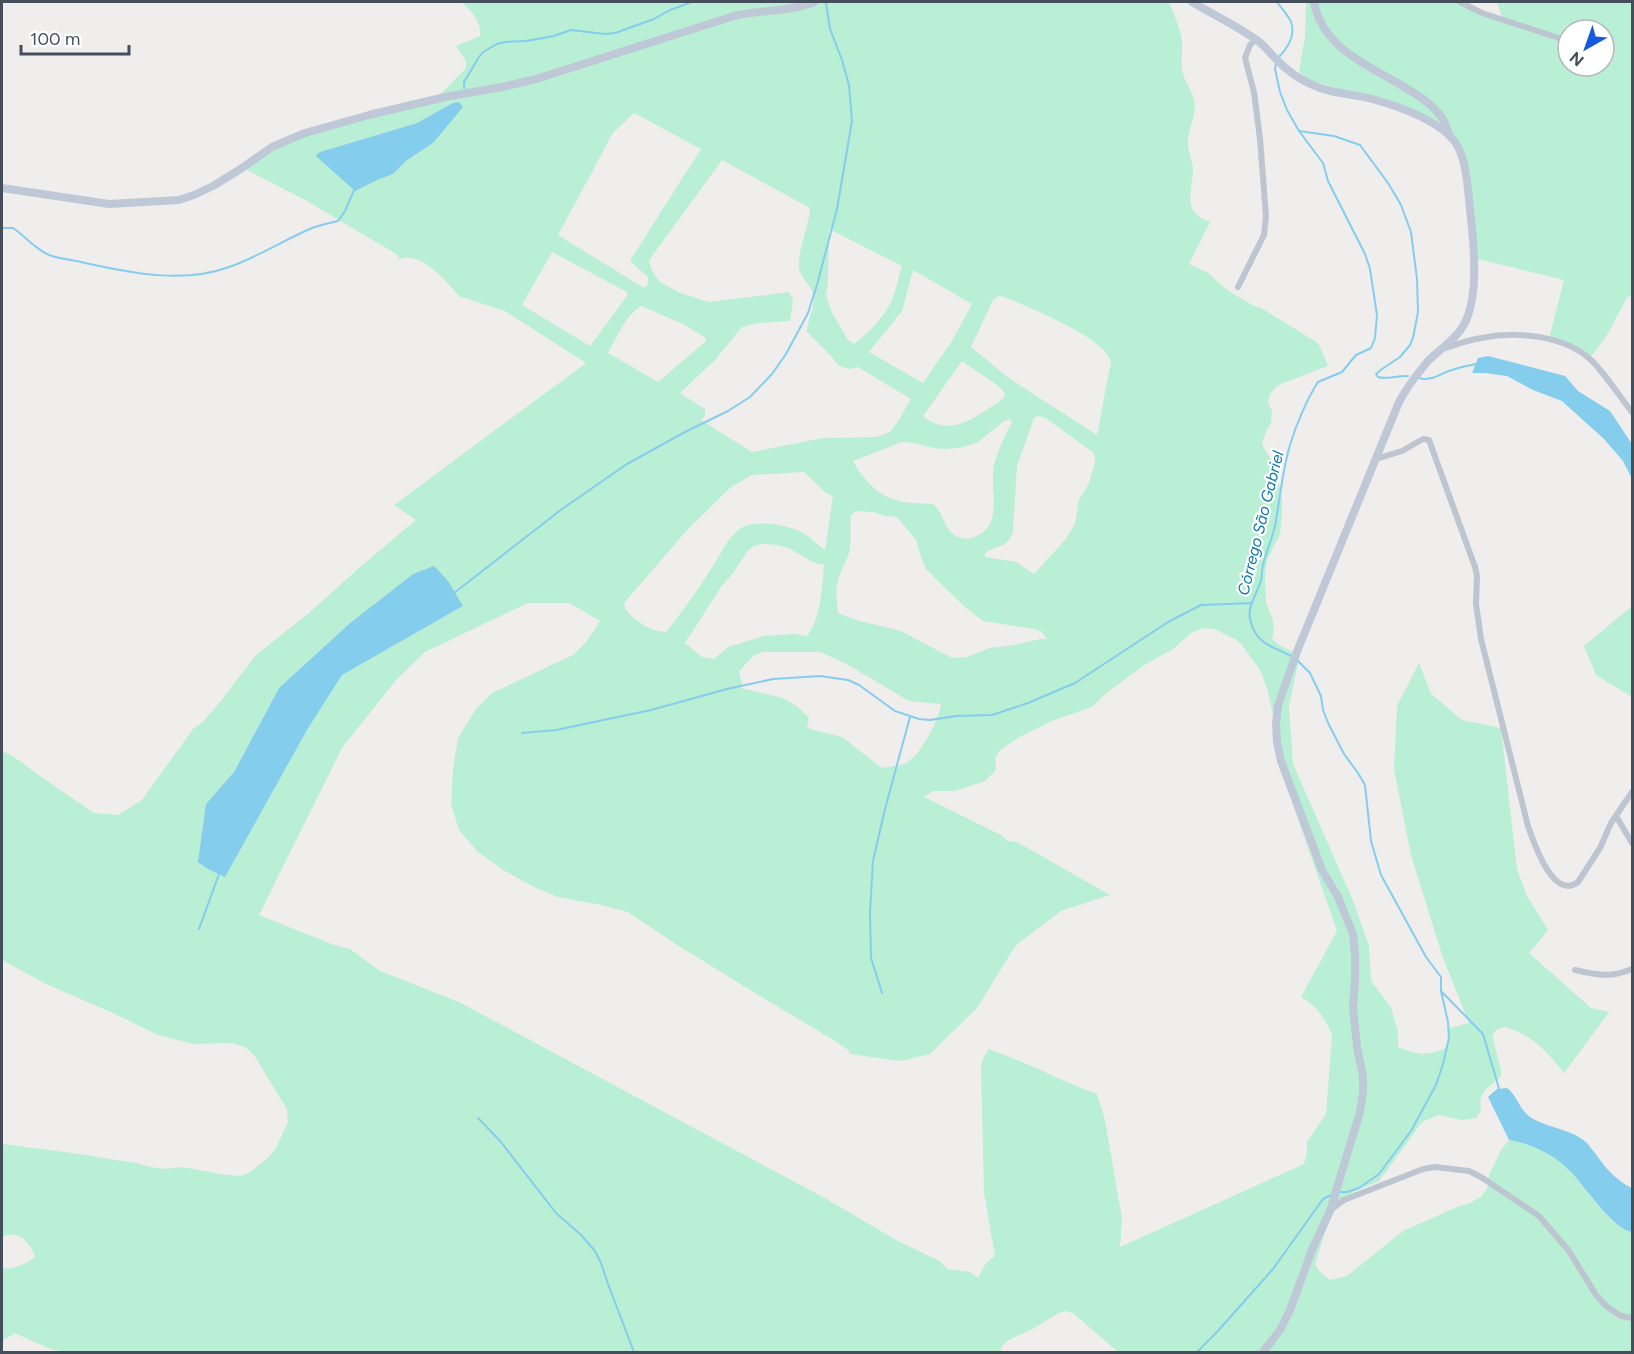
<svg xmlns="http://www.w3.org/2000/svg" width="1634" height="1354" font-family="Figtree,sans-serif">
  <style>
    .green { fill: #b9efd4; fill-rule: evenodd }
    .water { fill: #85cded }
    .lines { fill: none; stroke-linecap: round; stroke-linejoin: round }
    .stream { stroke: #85cded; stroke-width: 2 }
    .street { stroke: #bdc6d0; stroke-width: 6 }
    .secondary { stroke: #bfc8d7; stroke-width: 8 }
    .labels { text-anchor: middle; stroke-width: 4.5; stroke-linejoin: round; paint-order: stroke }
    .water-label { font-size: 16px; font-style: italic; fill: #0977a9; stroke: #fff }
  </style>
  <rect width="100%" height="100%" fill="#f0eded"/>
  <path class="green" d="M461,2H1169C1174,14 1180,28 1182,41C1183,52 1180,63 1183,74C1186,84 1194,94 1195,104C1195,117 1189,128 1188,140C1187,149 1192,159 1193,168C1193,191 1180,211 1210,222L1189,264L1207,272L1226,289L1237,296L1254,306L1261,308L1318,343L1328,366L1283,383L1276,387L1270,394L1268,403L1272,411L1271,423L1266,432L1262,443L1265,450L1276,468L1282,499V517L1280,534L1267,560L1265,575L1266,602L1272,617L1274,630L1272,639L1280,646L1300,655L1289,706L1293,764L1354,903L1369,946L1371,981L1391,1007L1398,1032V1047C1417,1055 1426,1056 1446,1048L1449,1028L1469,1023L1443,958L1411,855L1394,769L1397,706L1419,663L1431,694L1462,720L1501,728L1517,869L1527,896L1548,930L1529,953L1591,1008L1609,1012L1564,1073C1545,1050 1535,1037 1506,1027L1496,1030L1492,1036L1501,1069V1076C1488,1089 1477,1091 1481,1111L1476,1118L1462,1120L1438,1115L1422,1122L1379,1181L1355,1191L1341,1201L1332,1215L1324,1235L1315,1265L1320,1272L1330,1280L1347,1276L1403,1231L1457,1207L1470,1203L1482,1196L1488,1186L1489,1175L1501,1150L1509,1140C1532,1144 1553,1154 1570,1171C1585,1187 1612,1229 1632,1232V1352H1118L1073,1313L1065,1311L1059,1313L1032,1329L1007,1341L1002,1346L1000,1352H62L48,1348L15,1333L4,1340L2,1347V1268C11,1270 29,1264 35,1256C29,1241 18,1229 2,1237V1144L72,1153L136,1163L151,1167L164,1169L183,1167L220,1174L240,1176L249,1173L269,1157L276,1148L288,1122L287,1109L254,1055L245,1047L231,1043L194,1044L158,1035L113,1013L46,984L2,960V751L11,755L24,764L37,774L94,813L118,815L142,800L193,729L203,722L220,702L256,655L309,613L359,568L416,520L394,505L586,363L505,311L462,297H460C447,282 420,249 398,260L399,256L391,251L307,201L245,169L275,144L438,97L466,68V61L456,46L480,36C482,22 471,10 461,2ZM453,103L433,143L406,161L393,174L377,180L320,152L417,123ZM634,113L701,149L631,259V262L648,277V284L644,288L558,235L613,133ZM722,160L810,208C809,227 799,245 799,265C798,276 811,284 813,294C816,306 807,320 807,332L831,356L839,366L850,369L858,367L911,399L897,423L890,432L876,437L823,438L752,452L701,420L705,416V409L680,393L715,360L742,327L757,323L790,321L793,300L789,292L709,302L680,293L660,282L652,271L649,261L652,256ZM829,229L902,266C898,278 896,292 890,304C884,317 866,335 854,344L848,340L832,313L826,295L828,280ZM552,252L627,292V296L590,346L522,305ZM913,270L972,304L952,341L923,383L869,352L902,311ZM999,296L1010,299C1034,310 1103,337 1111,361L1097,435L1010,379L971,347L993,300ZM641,306L683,324L706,338L705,342L658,382L608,353C617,337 625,316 641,306ZM962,361L997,385L1005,393L1004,398C980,414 951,440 923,416ZM1037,416L1044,417L1094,453L1095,462L1089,483L1079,500L1075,524L1066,539L1034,574L1016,562L985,557V553C998,544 1008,549 1013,531L1017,466L1034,418ZM1010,419L1012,422C1005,436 998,450 994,465C989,487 1003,521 980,534C972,539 966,540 958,537C944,531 944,513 933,504C922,503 910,504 899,501C878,496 863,479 853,461L902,442L915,443L929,447L942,449L959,448L977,443L1004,421ZM804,472L826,493L833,496L825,550C817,545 811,537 803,533C789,525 755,519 741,528C726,538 719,558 709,572C696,593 681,613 666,632C649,631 635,621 625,609L624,603L688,529L731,487L752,475ZM856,511L873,512L887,516L897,517L916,540L922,560L926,569L966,608L983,621L1034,629L1041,631L1047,639H1040L1014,645L990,648L967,657L952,658L901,631L856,620L838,613C837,602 835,591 838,580C841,570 846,562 849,553C852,541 849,528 851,515ZM761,544C772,544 783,545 794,551C804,556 813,565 824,564C822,586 821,619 807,636L794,634L764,636L728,647L714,659L702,657L685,643L721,587L733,573L747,552L752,547ZM528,603H569L600,621L587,641L573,655L492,693L476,709L458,738L453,770L451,804L459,830L478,852L505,871L536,888L558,897L601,905L628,912L674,943L760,996L837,1042L848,1050L850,1054L900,1061L930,1054L977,1008L1016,945L1061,911L1110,895L1017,842L1008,841L1001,835L924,797L933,791H954L985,781L996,770L995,759L1000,750L1018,738L1054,720L1092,707L1105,694L1146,664L1173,649L1192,632L1204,628L1214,629L1235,639L1242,645L1260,670L1267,688L1280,744L1279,752L1276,756L1337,931L1301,997C1316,1005 1326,1019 1332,1035L1326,1114L1307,1142V1152L1304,1164L1120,1247L1122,1219L1105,1120L1097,1094C1060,1081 1026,1062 989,1049L984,1056L981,1066L984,1193L995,1256L986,1263L978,1278L970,1272L947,1269L940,1261L898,1241L821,1196L459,1002L380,971L350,949L334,945L259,915L342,748L396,680L425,652ZM463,606L342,675L307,730L225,876L206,804L234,772L279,688L349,624ZM763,652H820L845,663L909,701L941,704C940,718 921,754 909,761C901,767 890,766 882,768L842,737L807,728L809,718L798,707L783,698L740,688L742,685L739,671L754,655Z
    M1306,2H1467L1503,21L1497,2H1632V297L1628,296L1607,335L1590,358L1575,345L1549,339L1564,280L1474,258L1460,153C1446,117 1342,90 1306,79L1299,71L1305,36ZM1568,30H1604V66H1568Z
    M1632,606V697L1596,675L1584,646Z"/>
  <path class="water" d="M459,102L463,107L433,143L406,161L393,174L377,180L355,191L317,157L316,155L320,152L417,123L453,103Z
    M1488,356L1565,376L1578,391L1610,411L1632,444V488V479L1623,461L1604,439L1562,401L1533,390L1507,376L1485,373H1472L1478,358Z
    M434,566L448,581L463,606L342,675L307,730L225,877L208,869L198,862L206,804L234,772L279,688L349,624L413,574Z
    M1507,1088C1517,1095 1519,1109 1530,1117C1547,1128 1571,1129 1586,1142C1589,1145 1592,1150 1595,1153C1605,1167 1616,1181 1632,1188V1232C1612,1229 1585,1186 1570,1171C1553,1154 1532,1144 1509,1140L1488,1097L1497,1089Z"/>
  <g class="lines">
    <path class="stream" d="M1277,2C1281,8 1288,15 1291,22C1296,36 1287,49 1278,58
      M1276,63L1275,69L1280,92L1287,110L1299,131L1323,163L1328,181L1365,254L1370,269L1377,315L1375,338L1371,348L1356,355L1342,372L1318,382C1307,399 1296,425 1290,445C1282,472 1280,499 1275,526C1272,539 1267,550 1264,561C1262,567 1262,574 1261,580C1258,592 1247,607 1250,619C1256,645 1271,645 1291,656
      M464,88V82L479,57L483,52L497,44L505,42L526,41L554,36L571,30L605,34L615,33L654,19L670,10L692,2
      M1299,131L1334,136L1360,145L1388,183L1401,205L1411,232L1417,279L1418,312L1413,338L1410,345L1400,357L1382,369L1376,374L1378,377C1387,380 1398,375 1408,376
      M2,228H13C25,236 35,249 49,255C60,259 73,260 85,263C131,273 183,284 229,267C258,257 284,240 312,228C320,225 330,223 338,221L345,211L355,188
      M1419,378C1431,382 1441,373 1452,370C1460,367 1468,366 1476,364
      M454,593L562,509L627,464L685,432L728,411L750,397L772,374L786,354L808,313L817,285L837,209L852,121L849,85L842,60L830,29L826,3
      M1296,659L1310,673L1321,696L1323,710L1329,725L1344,754L1358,773L1365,785L1371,841L1381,875L1426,957L1441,977V991L1448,1022L1449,1038L1443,1064L1436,1085L1411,1131L1379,1174L1359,1188L1347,1192H1339
      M522,733L556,730L651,710L727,689L773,679L820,676L848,680L859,685L895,711L919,719L930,720L956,716L992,715L1028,703L1075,683L1168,622L1201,605L1252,603
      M199,929L219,874
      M1441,991L1483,1034L1500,1092
      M882,993L871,958L870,912L873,861L885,809L910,717
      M478,1118L501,1142L556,1213L581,1235L595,1251L601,1263L608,1284L634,1352
      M1197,1352L1217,1332L1273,1269L1323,1199L1333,1194"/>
    <path class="street" d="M1460,2L1482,13L1568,41
      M1238,287L1264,235L1266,216L1260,139L1254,92L1245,58L1250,45L1256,39
      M1446,348C1457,344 1469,340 1481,338C1517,331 1565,335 1592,361C1607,376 1619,396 1632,412
      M1376,459L1402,451L1423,439L1429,440L1475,567L1477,576L1476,604L1481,639L1528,826C1534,843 1553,901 1578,882L1600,848L1611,823L1632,792
      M1616,816L1632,843
      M1575,970C1597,975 1611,978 1632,969
      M1330,1210L1344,1200L1423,1169L1435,1167L1469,1171L1481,1177L1539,1216L1569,1251L1596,1295L1606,1306L1621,1316L1632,1318"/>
    <path class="secondary" d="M1192,2C1214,15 1237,26 1258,41C1265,46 1269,52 1274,57C1285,69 1300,80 1315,86C1333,94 1354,94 1372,99C1398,106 1445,122 1458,147C1468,166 1468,197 1471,218C1474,248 1478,290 1467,318C1460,337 1442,347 1428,361C1417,374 1407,387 1399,402L1296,654L1283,691L1278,706L1276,724L1277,742L1281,761L1322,870L1338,897L1353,934L1355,953V981L1353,1007L1357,1047L1363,1076V1092L1360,1112L1330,1211L1312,1250L1290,1310L1280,1330L1263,1352
      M1314,2C1323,49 1368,65 1406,88C1420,96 1435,106 1444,121C1446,125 1447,130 1449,134
      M2,188L109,204L179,200L194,195L213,186L239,170L272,147L305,133L369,115L445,97L502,87L536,79L734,16C760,10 789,12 814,2"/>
  </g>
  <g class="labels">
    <g class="water-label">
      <text transform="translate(1260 523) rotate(-76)" y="6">Córrego São Gabriel</text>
    </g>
  </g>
  <rect width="1634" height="1354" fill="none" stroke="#454e5b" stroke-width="6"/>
  <g transform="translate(1586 48) rotate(220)"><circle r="28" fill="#ffffff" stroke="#b5b8bd" stroke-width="1.5"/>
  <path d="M0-4.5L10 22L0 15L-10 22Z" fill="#1559e1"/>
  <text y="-9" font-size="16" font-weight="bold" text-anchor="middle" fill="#454e5b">N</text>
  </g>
  <path d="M21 45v9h108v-9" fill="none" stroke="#454e5b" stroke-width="3"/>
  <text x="30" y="45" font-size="18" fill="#454e5b" stroke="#ffffff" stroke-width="4.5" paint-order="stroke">100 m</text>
</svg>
